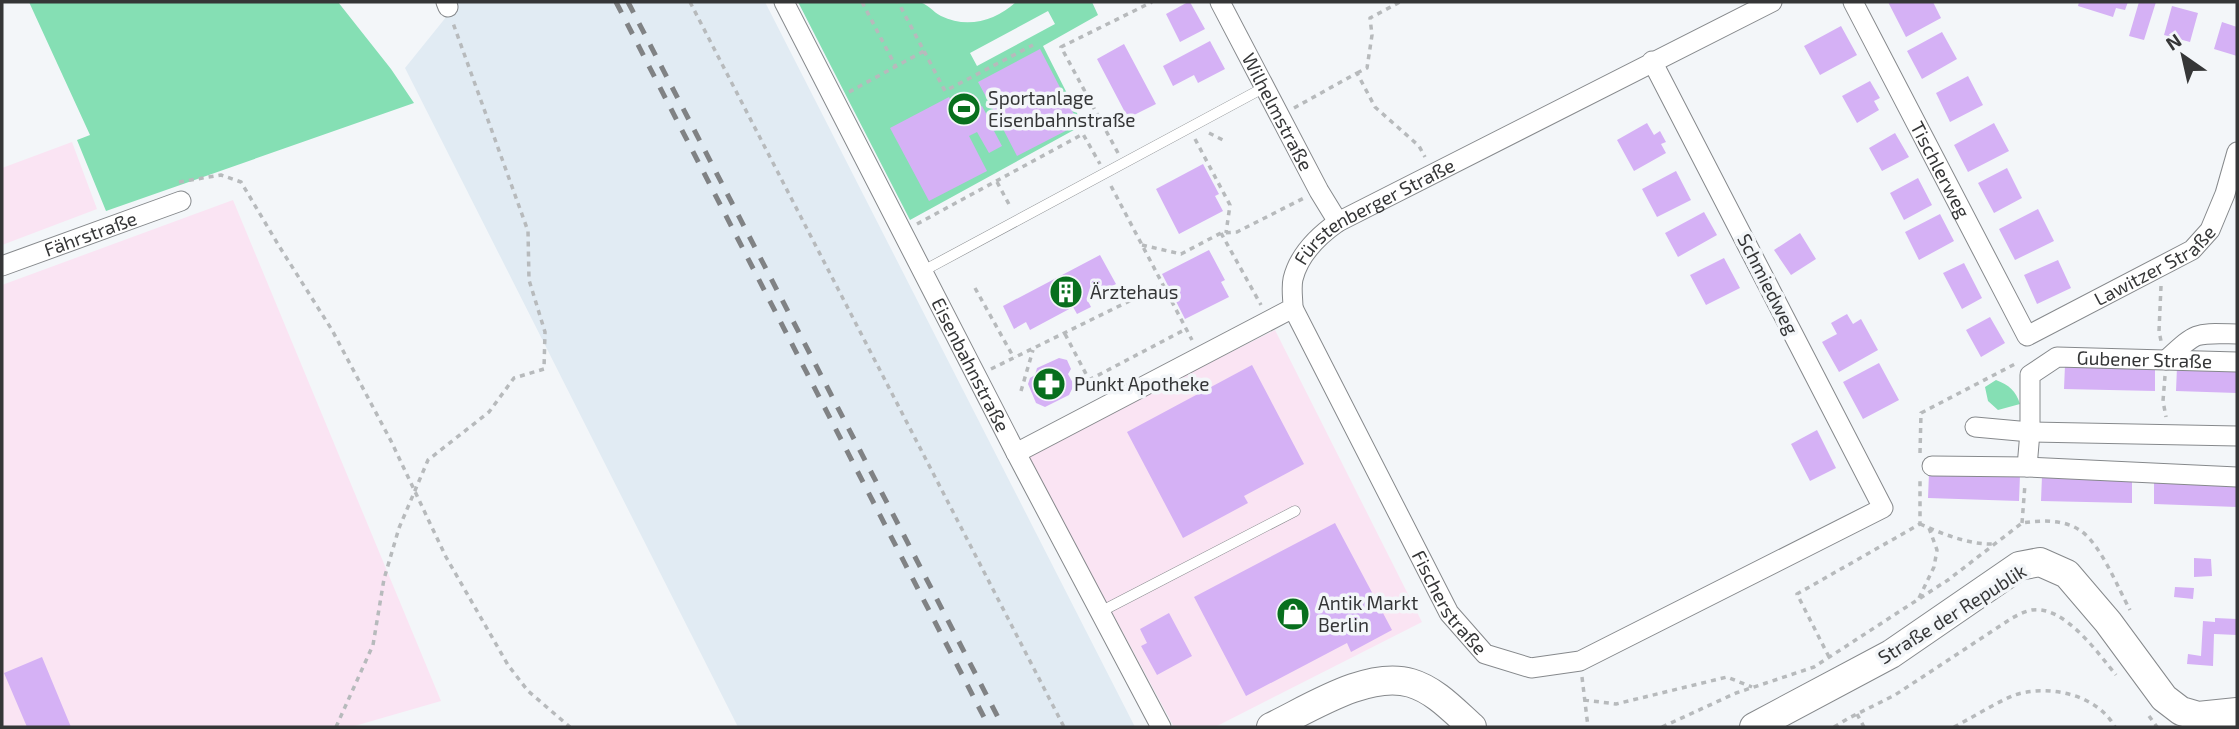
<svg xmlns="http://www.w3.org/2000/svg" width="2239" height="729" font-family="'Exo 2',sans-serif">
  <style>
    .commercial { fill: #fae4f3 }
    .built { fill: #e1ebf3 }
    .green { fill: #85dfb4; fill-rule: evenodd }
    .building { fill: #d5b1f5 }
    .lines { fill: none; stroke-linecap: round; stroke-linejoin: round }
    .service-casing { stroke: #86898c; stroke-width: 11 }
    .minor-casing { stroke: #86898c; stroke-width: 21 }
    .secondary-casing { stroke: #86898c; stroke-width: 30 }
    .path { stroke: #b7babc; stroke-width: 3.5; stroke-dasharray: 5 5; stroke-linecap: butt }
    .service { stroke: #fff; stroke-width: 10 }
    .minor { stroke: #fff; stroke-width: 19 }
    .secondary { stroke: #fff; stroke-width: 28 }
    .rail { stroke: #808284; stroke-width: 5; stroke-dasharray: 12 12; stroke-linecap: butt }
    .labels { text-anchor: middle; stroke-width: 7; stroke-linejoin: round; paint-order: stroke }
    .poi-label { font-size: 19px; fill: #353637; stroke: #f3f6f9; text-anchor: start }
    .street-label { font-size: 19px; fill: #353637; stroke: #f3f6f9 }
  </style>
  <rect width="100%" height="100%" fill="#f3f6f9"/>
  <path class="commercial" d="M72,142L97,209L2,245V168Z
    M233,200L441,701L351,727H2V285Z
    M1275,330L1422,622L1215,727H1174L1027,455Z"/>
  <path class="built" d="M454,2H765L1135,727H738L405,68L455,6Z"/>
  <path class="green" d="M29,2H338L391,69L414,103L106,211L77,140L90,135Z
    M798,2C837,2 879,0 918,2C926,2 933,12 941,16C967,29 995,21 1016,2H1092L1098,15L1043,46L1083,125L910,220ZM1048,11L1055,24L977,66L970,53Z
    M1996,380C2009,385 2016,391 2020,404L1998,410L1988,401L1985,387Z"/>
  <path class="building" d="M1188,2H1190L1205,29L1180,42L1166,14Z
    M1888,2H1933L1941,18L1906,37Z
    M2079,2H2128L2125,10L2116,8L2113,17L2078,6Z
    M2139,2H2156L2144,40L2129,36Z
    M2172,6L2198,13L2190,42L2164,35Z
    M2222,22L2237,27V56L2214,49Z
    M1841,26L1857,55L1820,75L1804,46Z
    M1942,32L1957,59L1922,79L1907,51Z
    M1210,41L1225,69L1198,83L1194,75L1173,86L1163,66Z
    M1124,44L1156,104L1128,118L1097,59Z
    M1040,49L1079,124L1017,156L1002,127L994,131L1002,146L989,153L977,132L969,136L987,171L929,201L890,128L949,97L965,126L971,122L967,114L982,106L990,121L997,117L978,82Z
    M1968,76L1983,105L1950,122L1936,93Z
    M1870,81L1880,98L1874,101L1879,110L1857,123L1842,96Z
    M1647,123L1654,135L1660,131L1666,142L1661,144L1666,153L1634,171L1617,140Z
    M1994,123L2009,151L1968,172L1954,145Z
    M1895,133L1909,157L1882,171L1869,148Z
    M1203,164L1219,194L1215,196L1223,211L1179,234L1156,189Z
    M2007,168L2022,198L1994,213L1978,183Z
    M1676,171L1691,200L1657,217L1642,189Z
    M1918,178L1932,205L1904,220L1890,193Z
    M2038,209L2054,241L2015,260L1999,229Z
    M1704,212L1717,235L1678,257L1665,233Z
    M1940,214L1954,241L1919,260L1905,232Z
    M1800,233L1816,259L1791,275L1774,250Z
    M1209,250L1225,280L1221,282L1229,297L1185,319L1162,274Z
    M1100,255L1116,284L1087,299L1091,307L1077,314L1073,307L1030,330L1026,322L1014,329L1003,306Z
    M1724,258L1740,288L1706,305L1690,275Z
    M2058,260L2071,288L2037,304L2024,275Z
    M1964,263L1982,298L1962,309L1943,273Z
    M1847,314L1853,324L1861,319L1878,350L1839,372L1822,342L1837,334L1831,323Z
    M1990,317L2005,343L1981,357L1966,330Z
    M1059,358L1067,360L1071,369L1068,374L1074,385L1069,395L1045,407L1036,403L1028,384L1030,378L1035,375L1037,368Z
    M1879,363L1899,400L1863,419L1843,382Z
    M1252,365L1304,464L1244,496L1248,503L1183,538L1127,432Z
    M2065,365L2155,366V391L2064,389Z
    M2177,367L2237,368V393L2176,391Z
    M1817,430L1836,468L1810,481L1791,444Z
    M1929,473L2020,475L2019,501L1928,498Z
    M2042,476L2132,479V503L2041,501Z
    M2154,480L2237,482V507L2154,504Z
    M1335,523L1392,630L1351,652L1347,643L1246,696L1194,597Z
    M2194,558L2211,559L2212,576L2194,577Z
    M2175,587L2194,588L2193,599L2174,597Z
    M1169,613L1192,656L1157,675L1141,646L1147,643L1140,629Z
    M2215,618L2237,619V635L2214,634L2213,666L2187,664L2188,654L2201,656L2203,621L2215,622Z
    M42,657L71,727H27L4,673Z"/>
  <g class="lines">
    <defs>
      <path id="service" d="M923,271L1265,87
        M1100,612L1295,511"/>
      <g id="minor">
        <path d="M446,2L448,7"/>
        <path id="s1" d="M784,2L1016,453L1161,727"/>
        <path id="s2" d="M1220,2L1319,191L1338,222"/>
        <path id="s3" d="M1853,2L2027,336L2192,250L2210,230L2225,194L2237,152"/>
        <path id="s4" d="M2,266L181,201"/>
        <path id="s5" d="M1293,308L1449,613L1485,654L1531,668L1580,661L1883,508L1652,61"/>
        <path d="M2166,360C2198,331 2194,333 2237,334"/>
        <path d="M1975,427L2030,432L2237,436"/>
        <path id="s6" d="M1016,453L1293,308C1293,299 1291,288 1293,279C1299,254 1318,236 1338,222L1772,2"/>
        <path d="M1932,466L2027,467L2237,477"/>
        <path id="s7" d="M2027,467L2030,432V375L2057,357L2237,362"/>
      </g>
      <path id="secondary" d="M1271,727C1309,709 1368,670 1411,683C1435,690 1454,711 1472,727
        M1754,727L1891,654L2019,566L2040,562L2067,574L2108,622L2164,698L2181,711L2198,716L2237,712"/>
    </defs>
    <use href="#service" class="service-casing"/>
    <use href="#minor" class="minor-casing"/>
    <use href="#secondary" class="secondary-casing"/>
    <path class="path" d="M690,2L1064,727
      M862,2L896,67
      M924,51L945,91L1033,45
      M1357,73L1367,68L1372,35L1370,18L1400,2
      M849,92L924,51L898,2
      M1294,108L1357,73L1375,107L1419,146L1425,157
      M1209,133L1223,140
      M1195,139L1230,205L1226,233
      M1118,153L1061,47L1152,2
      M179,182L221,175L241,182L279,246L332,330L391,441L446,557L508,665L528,691L570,727
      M997,182L1011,208
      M1111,186L1192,340
      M917,224L1083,134L1100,164
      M1221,233L1261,305
      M1142,245L1181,254L1221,233L1237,232L1304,198
      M2161,286L2159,331L2161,341
      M975,288L1014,358
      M1065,334L1095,391
      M991,369L1162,285
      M2165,376L2163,401L2166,417
      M1089,380L1186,329
      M1021,391L1033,350
      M1920,453L1921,413L2015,364
      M2022,523L2025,484
      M1920,524C1943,534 1969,545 1995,544
      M1919,598L1934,567L1937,550L1929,528
      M1829,657L1797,594L1920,524V478
      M1582,677L1588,727
      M1584,700L1616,704L1727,677L1752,687
      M1857,714L1864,727
      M2149,716L2157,727
      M336,727L373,645L384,579L399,528L428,460L489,412L514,378L544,369L545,332L529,280L528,231L453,23
      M1662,727L1736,693L1814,667L1948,580L2022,523C2041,520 2064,519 2081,531C2101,545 2118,588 2130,610
      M1834,727L1849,718L1895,695L2012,618C2018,615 2025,611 2032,610C2064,605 2098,653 2116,675
      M1954,727C1973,717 1992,705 2012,696C2046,683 2097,694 2115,727"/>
    <use href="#service" class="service"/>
    <use href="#minor" class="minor"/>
    <use href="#secondary" class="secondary"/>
    <path class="rail" d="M616,2L989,727
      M628,2L1003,727"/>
  </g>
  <defs>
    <symbol id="stadium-disc" viewBox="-11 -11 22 22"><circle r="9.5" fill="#086f1e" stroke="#f3f6f9"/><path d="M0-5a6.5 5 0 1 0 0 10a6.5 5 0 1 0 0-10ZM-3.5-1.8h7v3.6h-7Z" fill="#fff"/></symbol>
    <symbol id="building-disc" viewBox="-11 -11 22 22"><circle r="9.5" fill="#086f1e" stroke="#f3f6f9"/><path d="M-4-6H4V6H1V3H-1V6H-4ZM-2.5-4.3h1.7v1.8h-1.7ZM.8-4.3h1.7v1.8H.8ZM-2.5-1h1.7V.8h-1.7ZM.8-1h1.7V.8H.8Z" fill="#fff"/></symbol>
    <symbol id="pharmacy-disc" viewBox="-11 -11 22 22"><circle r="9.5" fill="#086f1e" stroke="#f3f6f9"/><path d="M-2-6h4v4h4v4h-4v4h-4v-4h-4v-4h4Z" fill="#fff"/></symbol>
    <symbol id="shop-disc" viewBox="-11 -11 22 22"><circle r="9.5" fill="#086f1e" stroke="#f3f6f9"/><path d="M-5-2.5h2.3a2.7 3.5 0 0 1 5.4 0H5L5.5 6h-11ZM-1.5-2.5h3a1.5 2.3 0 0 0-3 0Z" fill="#fff"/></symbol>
  </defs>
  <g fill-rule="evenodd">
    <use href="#stadium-disc" x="945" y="90" width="38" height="38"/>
    <use href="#building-disc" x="1047" y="273" width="38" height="38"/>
    <use href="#pharmacy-disc" x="1030" y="365" width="38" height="38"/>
    <use href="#shop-disc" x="1274" y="595" width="38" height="38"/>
  </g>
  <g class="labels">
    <g class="poi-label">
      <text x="988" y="105">Sportanlage<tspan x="988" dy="22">Eisenbahnstraße</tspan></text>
      <text x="1090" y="299">Ärztehaus</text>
      <text x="1074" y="391">Punkt Apotheke</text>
      <text x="1318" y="610">Antik Markt<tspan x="1318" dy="22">Berlin</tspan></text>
    </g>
    <g class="street-label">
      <text dy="7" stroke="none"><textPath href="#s2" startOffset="124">Wilhelmstraße</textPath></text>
      <text dy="7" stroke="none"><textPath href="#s3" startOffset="189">Tischlerweg</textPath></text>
      <text dy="7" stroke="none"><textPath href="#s6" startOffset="452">Fürstenberger Straße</textPath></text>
      <text dy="7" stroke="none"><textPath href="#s4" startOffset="94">Fährstraße</textPath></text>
      <text dy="7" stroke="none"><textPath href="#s3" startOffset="523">Lawitzer Straße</textPath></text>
      <text transform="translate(1768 284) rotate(63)" y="7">Schmiedweg</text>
      <text dy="7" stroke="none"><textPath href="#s7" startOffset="212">Gubener Straße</textPath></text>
      <text dy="7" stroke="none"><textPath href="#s1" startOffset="408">Eisenbahnstraße</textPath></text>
      <text dy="7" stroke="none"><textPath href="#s5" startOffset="334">Fischerstraße</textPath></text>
      <text transform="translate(1952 614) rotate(-32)" y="7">Straße der Republik</text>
    </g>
  </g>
  <rect width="2239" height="729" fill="none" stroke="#353637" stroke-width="7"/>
  <g transform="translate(2183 56) rotate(326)" stroke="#f3f6f9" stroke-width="5" paint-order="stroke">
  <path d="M0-5L12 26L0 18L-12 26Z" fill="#353637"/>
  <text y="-10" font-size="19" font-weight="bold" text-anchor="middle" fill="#353637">N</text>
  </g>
</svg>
